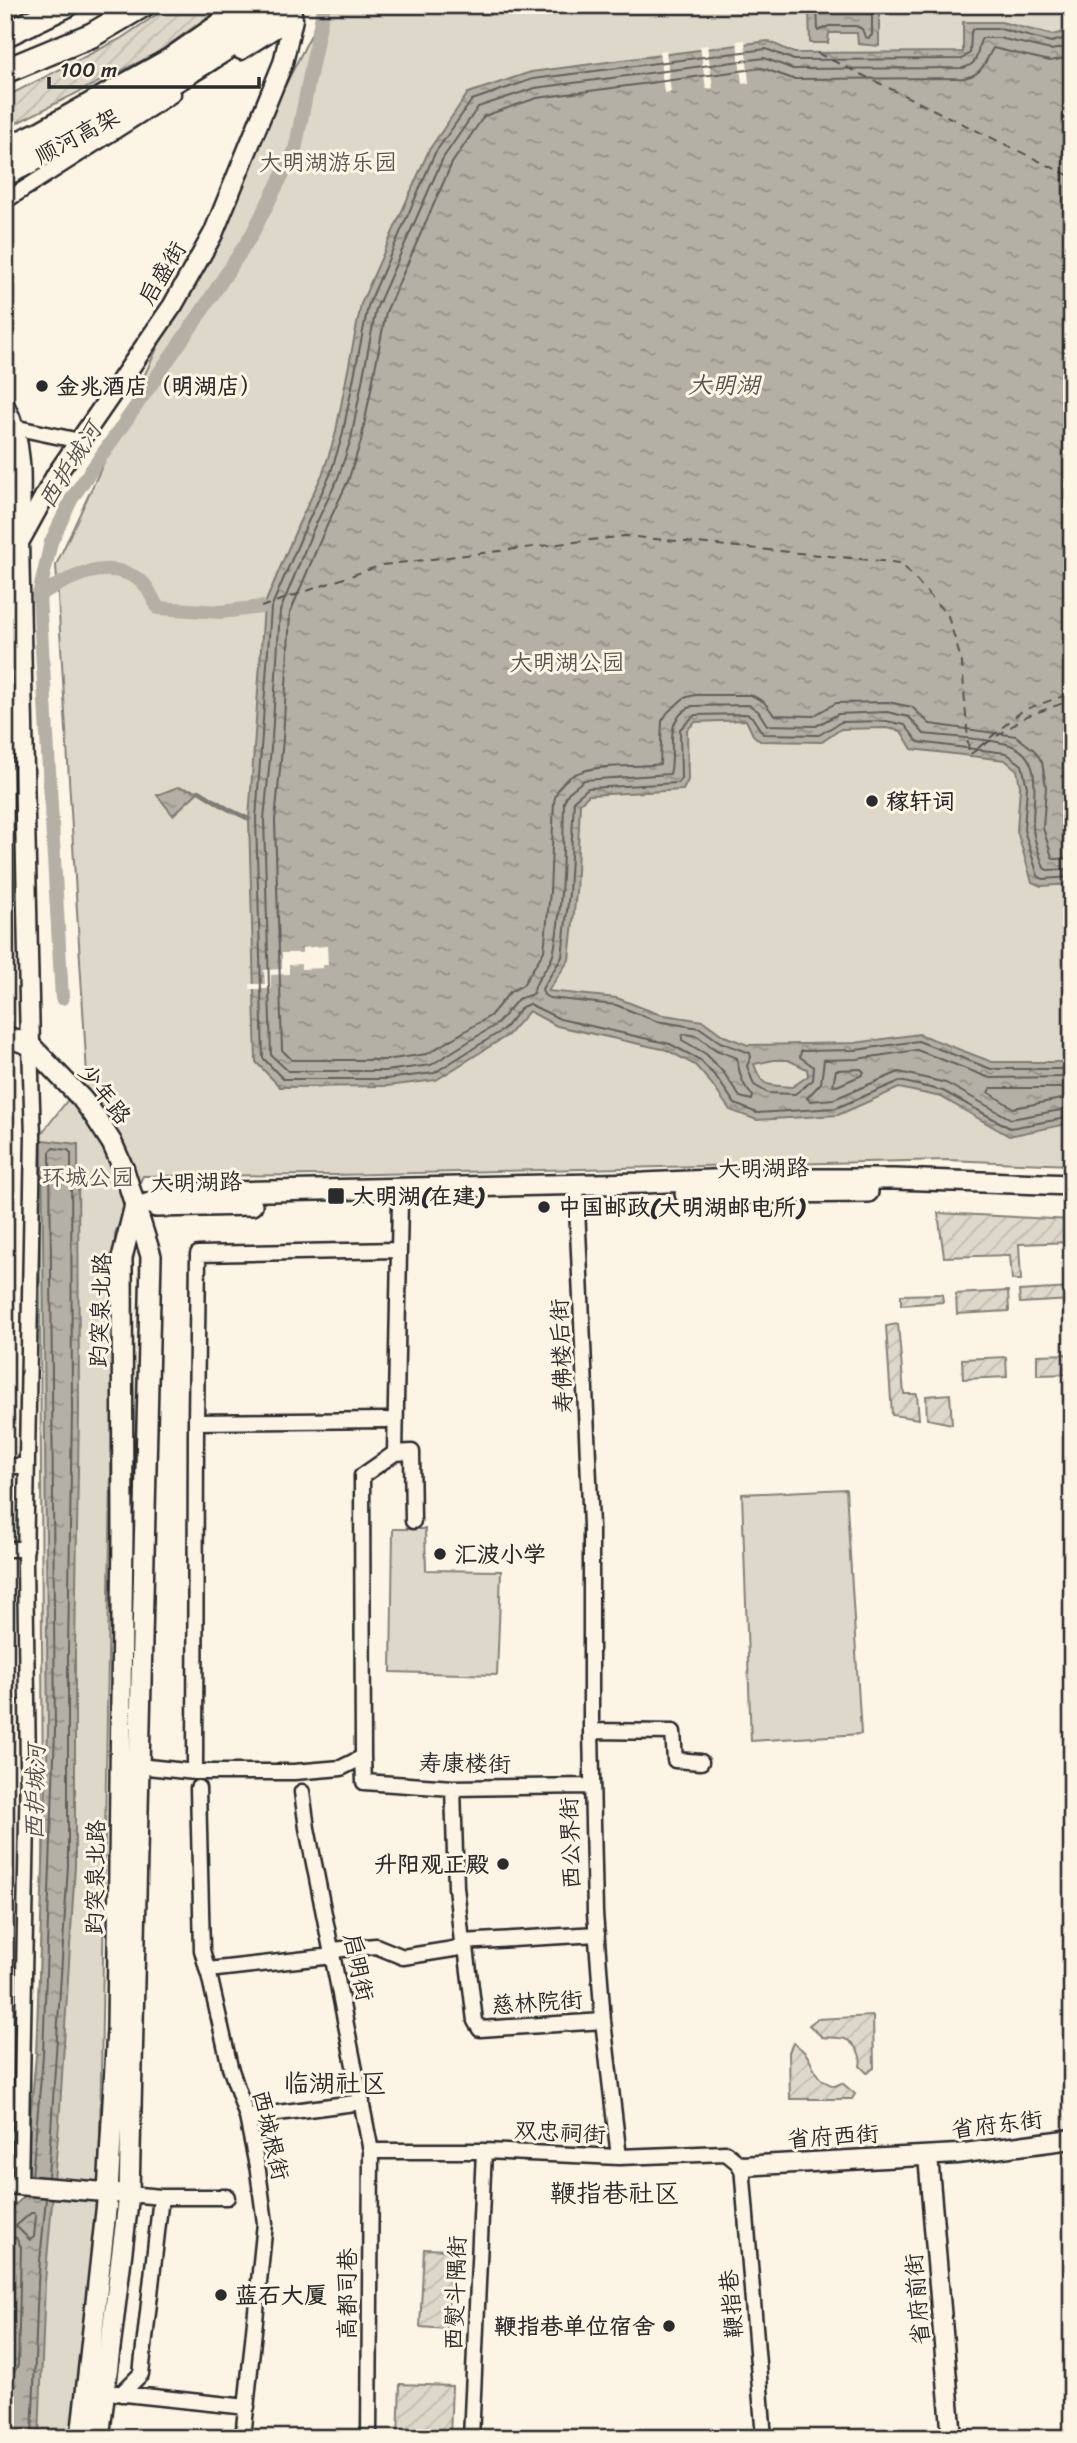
<svg xmlns="http://www.w3.org/2000/svg" width="1077" height="2443" font-family="Sriracha,'LXGW WenKai TC',sans-serif">
  <style>
    .park { fill: #ded8ca; stroke: #84827a; stroke-width: 2 }
    .garden { fill: url(#garden-furrows); stroke: #84827a; stroke-width: 2 }
    .water { fill: url(#water-ripples); stroke: #7d7b74; stroke-width: 2; fill-rule: evenodd }
    .pier { fill: #fcf5e5 }
    .lines { fill: none; stroke-linecap: round; stroke-linejoin: round }
    .shore { stroke: #62605c; stroke-width: 2 }
    .stream { stroke: #7d7b74; stroke-width: 4.5 }
    .canal { stroke: #b4b0a5; stroke-width: 14 }
    .ferry { stroke: #545350; stroke-width: 2; stroke-dasharray: 9 7; stroke-linecap: butt }
    .minor-casing { stroke: #2b2b2b; stroke-width: 19 }
    .tertiary-casing { stroke: #2b2b2b; stroke-width: 23 }
    .secondary-casing { stroke: #2b2b2b; stroke-width: 24 }
    .primary-casing { stroke: #2b2b2b; stroke-width: 28 }
    .trunk-casing { stroke: #2b2b2b; stroke-width: 28 }
    .minor { stroke: #fcf5e5; stroke-width: 14 }
    .tertiary { stroke: #fcf5e5; stroke-width: 18 }
    .secondary { stroke: #fcf5e5; stroke-width: 19 }
    .primary { stroke: #fcf5e5; stroke-width: 23 }
    .trunk { stroke: #fcf5e5; stroke-width: 23 }
    .poi-dot { fill: #2b2b2b; stroke: #fcf5e5; stroke-width: 2.5 }
    .labels { text-anchor: middle; stroke-width: 6; stroke-linejoin: round; paint-order: stroke }
    .street-label { font-size: 23px; fill: #2b2b2b; stroke: #fcf5e5 }
    .park-label { font-size: 23px; fill: #585653; stroke: #fcf5e5 }
    .poi-label { font-size: 23px; font-weight: bold; fill: #2b2b2b; stroke: #fcf5e5; text-anchor: start }
    .water-label { font-size: 24px; font-style: italic; fill: #545350; stroke: #fcf5e5 }
    .quarter-label { font-size: 26px; fill: #2b2b2b; stroke: #fcf5e5 }
  </style>
  <defs>
    <pattern id="garden-furrows" width="10" height="10" patternUnits="userSpaceOnUse" patternTransform="scale(1.75)"><rect width="10" height="10" fill="#ded8ca"/><path d="M-1 1l2-2M0 10L10 0M9 11l2-2" fill="none" stroke="#bfbaae"/></pattern>
    <pattern id="water-ripples" width="26" height="14" patternUnits="userSpaceOnUse" patternTransform="scale(1.75)"><rect width="26" height="14" fill="#b4b0a5"/><path d="M2 4q2-2 4 0t4 0M15 11q2-2 4 0t4 0" fill="none" stroke="#938f87"/></pattern>
  </defs>
  <rect width="100%" height="100%" fill="#fcf5e5"/>
  <filter id="ink" filterUnits="userSpaceOnUse"><feTurbulence type="fractalNoise" baseFrequency=".0143" numOctaves="2"/><feDisplacementMap in="SourceGraphic" scale="14" xChannelSelector="R" yChannelSelector="G"/><feConvolveMatrix kernelMatrix="1 2 1 2 8 2 1 2 1" color-interpolation-filters="sRGB"/></filter>
  <g filter="url(#ink)">
    <path class="park" d="M326,5H1072V1165L947,1160L336,1175L143,1176L115,1233L95,2438H29L44,1980L39,1137L87,1075L56,565L215,224Z
      M846,1489L861,1734L751,1741L742,1494Z
      M393,1529H425L426,1570L501,1571L497,1675L391,1672Z
      M8,2243L14,2247L11,2364L9,2369H5V2244Z"/>
    <path class="garden" d="M171,5H225L157,53L5,129V97L120,39Z
      M938,1213L1072,1220V1242L1019,1244L1021,1280H1012L1010,1255L944,1257Z
      M1072,1288V1300L1020,1303L1019,1291Z
      M1008,1291L1009,1311L957,1314L956,1294Z
      M942,1294L943,1302L901,1305V1295Z
      M898,1324L904,1394H917L919,1419L892,1415L886,1326Z
      M1072,1354V1374L1037,1375V1355Z
      M1006,1357L1007,1377L963,1379L962,1359Z
      M950,1394L952,1424L927,1419L926,1396Z
      M873,2016L874,2068L867,2073L860,2066C863,2054 852,2038 839,2038C833,2037 828,2038 822,2037L809,2025L817,2019Z
      M793,2043C821,2060 805,2077 835,2086L842,2083L855,2094L852,2099H790L789,2052Z
      M424,2249L451,2250L447,2329L420,2327Z
      M400,2384L452,2386L450,2438L398,2437Z"/>
    <path class="water" d="M813,5H876L879,7V46L858,44L857,33H829L828,43H810L809,10Z
      M963,22H1001L1052,35L1072,30V884L1041,886L1032,882L1017,831L1020,786L1017,770L1005,760L912,749L901,731L886,728L841,729L822,742L760,741L753,735L746,720L695,722L687,730L688,780L683,790L589,795L580,803L576,893L569,960L548,991L617,998L658,1014L703,1021L724,1036L748,1045L855,1043L919,1034L992,1062H1072V1123L1009,1136L941,1097L899,1088L838,1115L757,1120L730,1110L711,1083L695,1065L667,1050L557,1026L529,1011L508,1035L436,1080L387,1086L280,1087L256,1062L249,819L264,606L299,523L323,473L335,436L361,304L429,150L468,93L531,72L768,41L794,53L963,52ZM774,1060H788L807,1069L808,1076L792,1087C768,1084 763,1090 754,1064Z
      M178,787L199,791L173,815L157,795Z
      M42,1140L78,1144L79,1411L75,1649V1866L59,2124L45,2282L39,2438H18L5,2418V2369H9L11,2363L14,2247L12,2244H5V2213L23,2198L36,2055L48,1731Z"/>
    <path class="pier" d="M745,40L749,83L742,84L737,41Z
      M707,45L713,88L706,89L700,46Z
      M666,50L671,92L664,93L659,51Z
      M327,946L328,965H323V968L301,969V964L289,965V974L271,975V989H250V984H265L264,970L282,969V953H302V948Z"/>
    <g class="lines">
      <path class="shore" d="M817,5L818,31L829,26H856L862,29L865,37L869,38L872,35V5
        M1072,37L1051,42L1000,29H973L971,32L970,53L962,59L794,60L766,49L533,79L472,100L435,153L368,306L342,437L330,475L306,526L271,608L256,819L263,1058L283,1079H386L434,1073L503,1030L522,1007L529,1004L560,1019L670,1044L700,1060L717,1078L735,1104L757,1113L836,1108L900,1081L943,1091L1010,1128L1072,1117
        M1072,46L1051,50L999,38H982C975,50 982,63 963,68L793,69L764,58L535,88L478,107L443,158L376,309L351,439L338,478L313,530L280,611L272,738L264,819L271,1055L288,1071H385L431,1065L497,1024L518,999L533,994C535,977 551,968 554,951C563,902 563,852 564,802L568,793L584,780L670,774C677,749 661,721 692,706L749,705L758,711L767,725L816,726L838,714L887,712L909,717L924,734C947,737 989,738 1010,745C1045,757 1032,799 1033,827C1033,840 1040,855 1044,868L1047,870L1072,869
        M1072,57L1050,61L993,48C984,63 983,75 963,78L793,79L762,68L537,98L484,116L452,163L386,312L361,441L348,481L323,534L290,613L283,739L275,820L282,1050L292,1060H385L427,1054L490,1016L510,992L523,985L544,951L550,892L554,802C562,756 626,770 660,764L662,721L668,712L684,698L695,695H751L764,702L774,715L813,716L836,703L888,702L912,707L930,724L1016,736L1034,750L1042,762L1046,787L1043,828L1052,857L1055,859L1072,858
        M1072,877L1043,879L1038,876L1024,830L1027,787L1022,765L1006,753L918,742L905,725L886,721L841,722L819,735L763,734L752,717L747,714L695,715L680,729L681,778L678,783L588,788L574,800L569,893L562,957L542,989L544,995L549,998L616,1005L656,1021L700,1028L720,1042L750,1053L751,1057L747,1066L754,1085L768,1093L795,1094L813,1080L814,1067L800,1057L801,1051L856,1050L918,1041L991,1069H1072
        M685,1034L697,1036L716,1050L737,1058C739,1072 742,1086 753,1096L752,1100L740,1097L724,1073L706,1054L682,1040V1036Z
        M861,1069L864,1072L862,1075L837,1086L833,1085L836,1070Z
        M1072,1077L990,1078L917,1050L857,1059L824,1060L821,1083L807,1098L810,1101L834,1099L899,1072L946,1083L1011,1119L1072,1108
        M1072,1088H991L988,1092L1013,1108L1072,1097
        M32,2176L43,2055L55,1731L50,1152L53,1148L68,1150L71,1153L72,1411L68,1649V1866L48,2177
        M31,2213H34L36,2216L34,2237L30,2240L16,2226Z
        M5,2236L16,2238L21,2247L18,2365L13,2374L5,2376
        M32,2438L38,2282L46,2198"/>
      <path class="stream" d="M256,13L268,5
        M199,791L228,809L249,819"/>
      <path class="canal" d="M39,595C69,578 108,556 141,581C148,586 153,600 158,608L221,612L261,607
        M62,998L39,595L51,542L72,498L198,317L251,236L295,150L324,5"/>
      <path class="ferry" d="M817,53L1072,177
        M261,607L382,565L625,536L901,563L948,616L962,663L969,755L1027,716L1072,700
        M978,748L1023,710L1072,693"/>
      <defs>
        <path id="minor" d="M241,52L293,19
          M5,201L173,94
          M13,427L80,441
          M576,1184L591,1526V1731L595,1913L603,2021L619,2157
          M386,1420L196,1422L198,1254L398,1250
          M395,1453L412,1452L413,1521
          M5,1466H27
          M5,1549H26
          M591,1731L673,1732L675,1760L701,1762
          M363,1757L364,1782L453,1788L591,1786
          M138,1766L195,1772H294L341,1768L363,1757L362,1476L395,1453L400,1201
          M195,1772L196,1422
          M198,1788L202,1950L208,1972
          M453,1788L456,1887L462,1942L466,1947L475,2021L480,2029L603,2021
          M302,1792L307,1828L371,2151L369,2438
          M462,1942L597,1934
          M332,1950L376,1946L403,1957L466,1947
          M247,2117L362,2102
          M371,2151H484L619,2157L726,2153L742,2166L764,2438
          M20,2186L28,1766L25,1564L33,1136L30,1045
          M161,2197H227
          M116,2393L247,2407
          M121,2394L141,2374L161,2197L129,2194
          M243,2438L265,2223L258,2171L247,2117L230,2067L208,1970L333,1956
          M471,2438L484,2151"/>
        <path id="tertiary" d="M5,406C27,447 20,497 19,542L30,1045
          M21,539L56,475L173,305L213,234L283,63L293,19L290,5
          M928,2156L952,2438
          M742,2166L957,2154L1072,2139
          M5,2184L129,2194"/>
        <path id="secondary" d="M5,1036L30,1045L82,1099L94,1115L112,1143L124,1170L151,1256L129,2194L99,2438
          M685,1194L868,1192
          M156,1207L252,1205
          M134,1208L181,1193L644,1183L733,1179H894L1072,1185
          M81,2438L108,2193L117,2029L123,1532L122,1258L134,1209"/>
        <path id="primary" d="M5,35L67,5
          M5,71L92,35L143,5"/>
        <path id="trunk" d="M5,150L41,133L171,60L250,5
          M5,174C104,124 199,70 289,5"/>
      </defs>
      <use href="#minor" class="minor-casing"/>
      <use href="#tertiary" class="tertiary-casing"/>
      <use href="#secondary" class="secondary-casing"/>
      <use href="#primary" class="primary-casing"/>
      <use href="#trunk" class="trunk-casing"/>
      <use href="#minor" class="minor"/>
      <use href="#tertiary" class="tertiary"/>
      <use href="#secondary" class="secondary"/>
      <use href="#primary" class="primary"/>
      <use href="#trunk" class="trunk"/>
    </g>
  </g>
  <g class="poi-dot">
    <circle cx="42" cy="386" r="7"/>
    <circle cx="872" cy="801" r="7"/>
    <rect x="327" y="1187" width="18" height="18" rx="3.5"/>
    <circle cx="544" cy="1207" r="7"/>
    <circle cx="440" cy="1554" r="7"/>
    <circle cx="503" cy="1864" r="7"/>
    <circle cx="221" cy="2295" r="7"/>
    <circle cx="669" cy="2326" r="7"/>
  </g>
  <g class="labels">
    <g class="street-label">
      <text transform="translate(77 136) rotate(-28)" y="8">顺河高架</text>
      <text transform="translate(162 273) rotate(-59)" y="8">启盛街</text>
      <text transform="translate(105 1094) rotate(52)" y="8">少年路</text>
      <text transform="translate(763 1168) rotate(-1)" y="8">大明湖路</text>
      <text transform="translate(196 1182) rotate(-1)" y="8">大明湖路</text>
      <text transform="translate(100 1310) rotate(-88)" y="8">趵突泉北路</text>
      <text transform="translate(561 1356) rotate(-92)" y="8">寿佛楼后街</text>
      <text transform="translate(465 1763) rotate(1)" y="8">寿康楼街</text>
      <text transform="translate(570 1843) rotate(-92)" y="8">西公界街</text>
      <text transform="translate(95 1877) rotate(-89)" y="8">趵突泉北路</text>
      <text transform="translate(359 1967) rotate(78)" y="8">启明街</text>
      <text transform="translate(537 2002) rotate(-4)" y="8">慈林院街</text>
      <text transform="translate(997 2124) rotate(-7)" y="8">省府东街</text>
      <text transform="translate(560 2132) rotate(3)" y="8">双忠祠街</text>
      <text transform="translate(271 2135) rotate(77)" y="8">西城根街</text>
      <text transform="translate(833 2136) rotate(-4)" y="8">省府西街</text>
      <text transform="translate(455 2293) rotate(-88)" y="8">西熨斗隅街</text>
      <text transform="translate(347 2294) rotate(-90)" y="8">高都司巷</text>
      <text transform="translate(917 2299) rotate(-95)" y="8">省府前街</text>
      <text transform="translate(731 2304) rotate(-95)" y="8">鞭指巷</text>
    </g>
    <g class="park-label">
      <text x="328" y="170">大明湖游乐园</text>
      <text x="567" y="670">大明湖公园</text>
      <text x="88" y="1185">环城公园</text>
    </g>
    <g class="poi-label">
      <text x="56" y="394">金兆酒店（明湖店）</text>
      <text x="886" y="809">稼轩词</text>
      <text x="352" y="1204">大明湖(在建)</text>
      <text x="558" y="1215">中国邮政(大明湖邮电所)</text>
      <text x="454" y="1562">汇波小学</text>
      <text x="489" y="1872" text-anchor="end">升阳观正殿</text>
      <text x="235" y="2303">蓝石大厦</text>
      <text x="655" y="2334" text-anchor="end">鞭指巷单位宿舍</text>
    </g>
    <g class="water-label">
      <text x="724" y="393">大明湖</text>
      <text transform="translate(70 465) rotate(-58)" y="8">西护城河</text>
      <text transform="translate(35 1792) rotate(-89)" y="8">西护城河</text>
    </g>
    <g class="quarter-label">
      <text x="335" y="2092">临湖社区</text>
      <text x="615" y="2202">鞭指巷社区</text>
    </g>
  </g>
  <rect width="1077" height="2443" fill="none" stroke="#fcf5e5" stroke-width="28"/>
  <rect x="14" y="14" width="1049" height="2415" fill="none" stroke="#2b2b2b" stroke-width="2.5" filter="url(#ink)"/>
  <path d="M49 77v10h210v-10" fill="none" stroke="#2b2b2b" stroke-width="3.5"/>
  <text x="60" y="77" font-size="21" fill="#2b2b2b" stroke="#fcf5e5" stroke-width="5" paint-order="stroke">100 m</text>
</svg>
